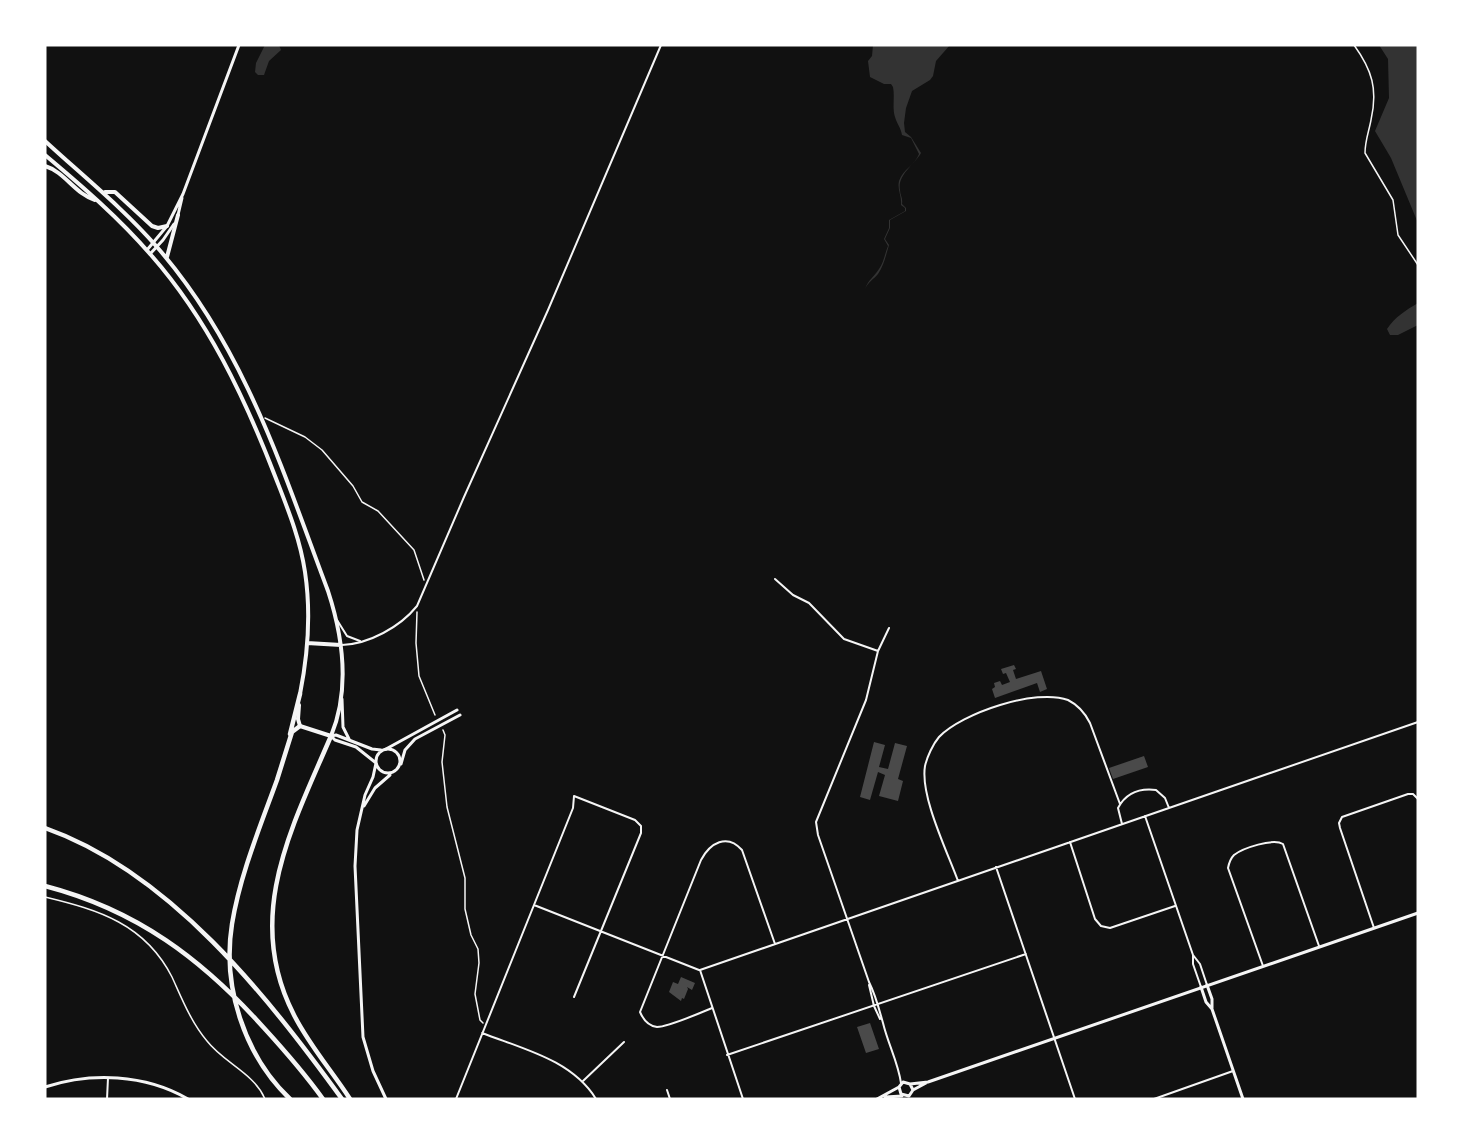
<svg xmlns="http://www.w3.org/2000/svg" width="1463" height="1144" font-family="'Source Sans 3',sans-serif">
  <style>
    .water { fill: #333 }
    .building { fill: #4a4a4a }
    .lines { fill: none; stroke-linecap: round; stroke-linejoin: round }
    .path { stroke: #f5f5f5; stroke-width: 1.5 }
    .minor { stroke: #f5f5f5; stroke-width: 2 }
    .tertiary { stroke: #f5f5f5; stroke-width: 3 }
    .secondary { stroke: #f5f5f5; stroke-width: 3 }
    .primary { stroke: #f5f5f5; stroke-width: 4 }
    .motorway { stroke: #f5f5f5; stroke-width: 4.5 }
  </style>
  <rect width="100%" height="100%" fill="#111"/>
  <path class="water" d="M265,45H279L281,50L269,61L264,75H258L255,72L256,63Z
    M873,45H950L936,61L933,76L930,80L912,91L906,108L904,123L905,132L911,137L921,153C915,164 897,175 900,190C900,195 903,198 902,204L906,208V211L890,220V228L885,239L889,245C886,255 884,265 878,274C874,279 868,282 865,289C868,280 874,277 879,269C884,262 885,253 888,246L884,239L889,228V220L905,211V208L901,205C902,196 897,190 899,181C903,169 915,165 919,154L911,138L902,135C901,128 897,124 895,117C892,108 895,96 893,87L891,84H884L870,77L868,61L872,56Z
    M1379,45H1418V223L1391,158L1375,131L1389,98L1388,59Z
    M1418,303V325L1398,335H1390L1387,329C1395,317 1406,310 1418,303Z"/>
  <path class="building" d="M1014,665L1016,669L1013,670L1016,679L1041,671L1047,689L1040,692L1037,683L995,698L992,689L995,687L994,683L1000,681L1002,685L1010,682L1006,673L1003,674L1001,669Z
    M874,742L885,745L879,767L888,769L895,743L907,746L898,779L903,781L898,801L879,796L885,775L878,772L870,800L860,797Z
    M1144,756L1148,767L1113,779L1109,768Z
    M681,977L695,983L692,990L687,987L688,989L684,999L682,998L681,1001L669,992L673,982L678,984Z
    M870,1023L879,1049L866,1053L857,1027Z"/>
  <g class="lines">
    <path class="path" d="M1354,45C1372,70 1378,89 1371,120C1369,131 1365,141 1365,153L1393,200L1398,235L1418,265
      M265,418L305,437L322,450L353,486L362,502L378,511L414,550L424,580
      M417,612L416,643L419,676L435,715
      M443,730L445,735L442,762L447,807L465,878V909L471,935L478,949L479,963L475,994L480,1020L483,1023
      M45,897C99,910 145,924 172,977C182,999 191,1022 207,1041C224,1063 254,1073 265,1099"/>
    <path class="minor" d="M775,579L793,595L809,603L844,639L878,651
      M337,620L347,636L360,641
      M889,628L878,651L866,700L816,822L818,835L869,982C876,996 879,1009 883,1023C888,1044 898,1062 901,1083
      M342,645C369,644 400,627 417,606L464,497L548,310L661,45
      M1145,816L1193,955L1200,964L1207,985
      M1122,824L1118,808C1126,793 1140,788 1156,790L1165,798L1169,808
      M1070,842L1095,919L1101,926L1110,928L1175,906
      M1418,862V901
      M996,867L1075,1099
      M958,881C947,851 920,796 925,766C927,757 933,744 939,737C962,713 1036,688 1068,700C1078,705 1085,713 1090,723L1120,804
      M534,905L699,970
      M1374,928L1340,828L1339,823L1342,817L1408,794H1413L1418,799
      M1193,955V964L1201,987
      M1263,966L1228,868C1229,863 1230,859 1234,855C1243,848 1273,838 1283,844L1319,946
      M700,970L1418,722
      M700,970L743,1099
      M869,985L874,1006L880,1019
      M712,1008C700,1013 668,1027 657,1027C648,1026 643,1019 640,1012L701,860C710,843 727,833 742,850L775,944
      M482,1033C523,1049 572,1060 596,1099
      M727,1055L1026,954
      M583,1081L624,1042
      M667,1090L670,1099
      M107,1099L108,1078
      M456,1099L573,808L574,796L635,820L641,826V833L574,997
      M1154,1099L1233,1071"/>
    <path class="tertiary" d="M178,215L182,198
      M147,250L167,226L183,194L239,45
      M150,254L163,240L174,224
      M386,749L457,710
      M401,764L405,750L415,739L460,715
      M1207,985L1212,999V1008
      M1201,987L1206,1002L1212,1009L1243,1099
      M45,1087C91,1072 145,1074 188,1099"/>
    <path class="secondary" d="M342,699L343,727L349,739
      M331,736L336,735L372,749L381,750
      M332,737L335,740L356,747L376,763
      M376 761a12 12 0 1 1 24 0a12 12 0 1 1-24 0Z
      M376,763L373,777L365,795L357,830L355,866L363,1037L373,1071L386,1099
      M364,806L375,788L390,775
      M899,1087L901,1094L909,1096L913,1090L910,1084
      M913,1090L926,1083
      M885,1097L902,1096
      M877,1099L899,1087L903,1082L910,1084L928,1082L1418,913"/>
    <path class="primary" d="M45,141C83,176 123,208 157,247C245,348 282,469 328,591C343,637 350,690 331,736L300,726L298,719L299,705
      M45,155C82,186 119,218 151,255C208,320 244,396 275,476C287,507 300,538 305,572C311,612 308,654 300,694
      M45,166C65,172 75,194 95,200
      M105,192H115L152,226L158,228L167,226
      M167,257L178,215
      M307,643L341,645"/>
    <path class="motorway" d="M290,734L300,694
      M331,736C292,827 243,917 294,1015C309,1045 332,1071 350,1099
      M45,828C170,872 267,996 342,1099
      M45,886C137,910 202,959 264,1028C285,1051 305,1074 323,1099
      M290,1099C244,1055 222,986 232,924C240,875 260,827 277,780C282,764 287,748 292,732L300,726"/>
  </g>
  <rect width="1463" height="1144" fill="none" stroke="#ffffff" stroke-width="93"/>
</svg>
